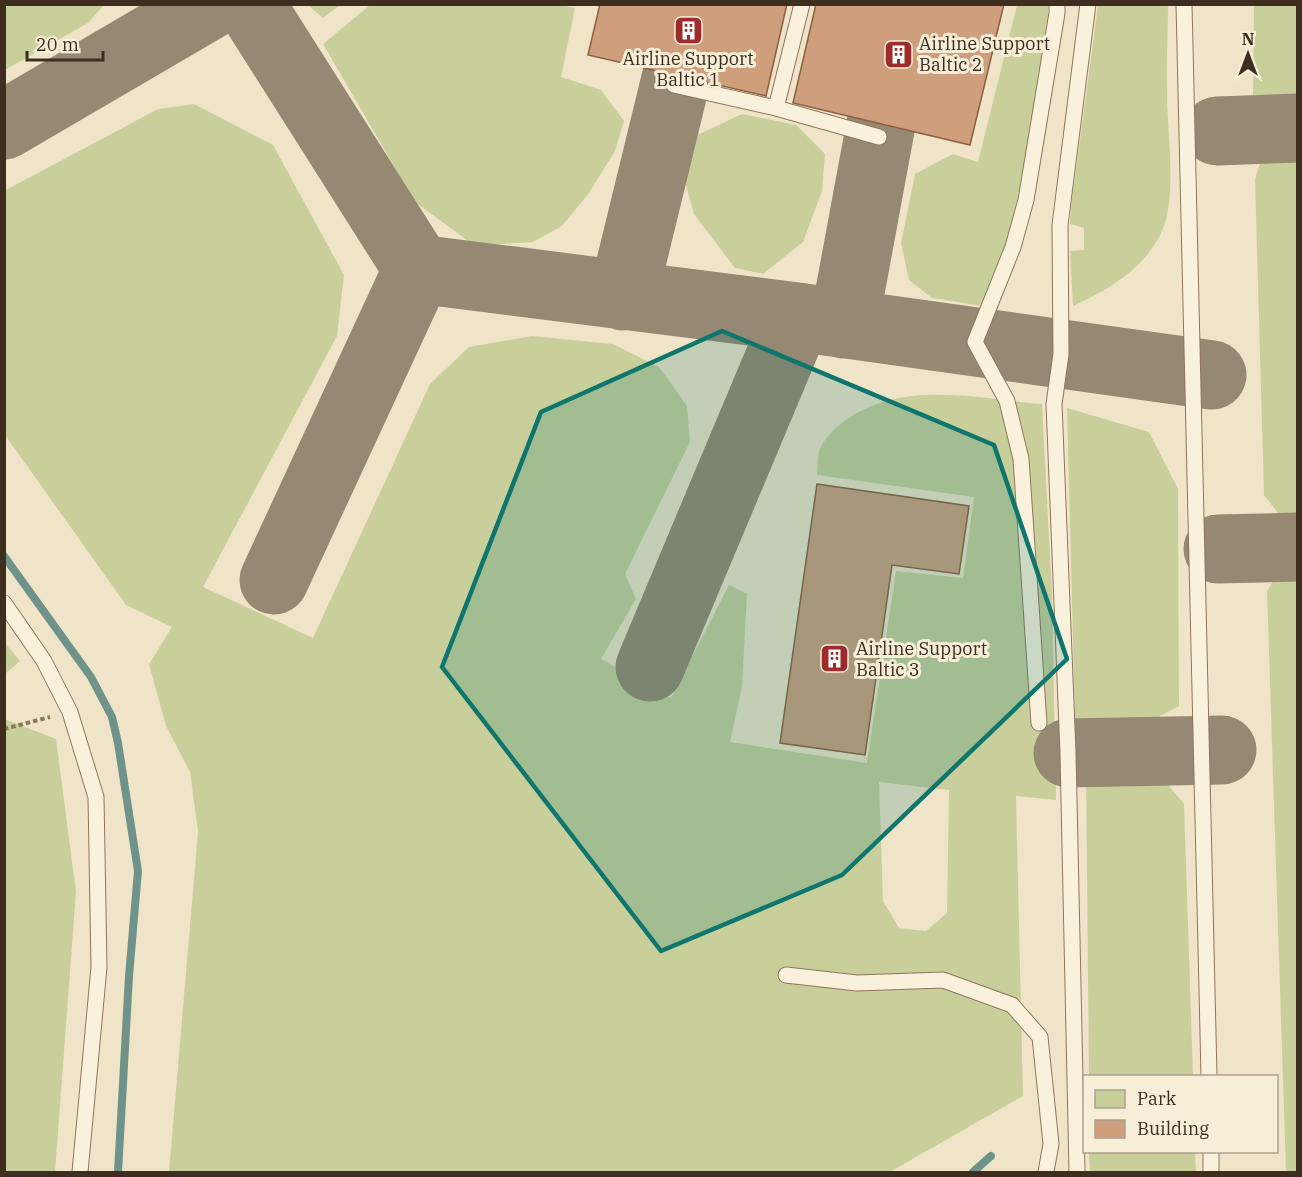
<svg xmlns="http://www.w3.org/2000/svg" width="1302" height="1177" font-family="'IBM Plex Serif',serif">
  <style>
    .green { fill: #c9cf9b; fill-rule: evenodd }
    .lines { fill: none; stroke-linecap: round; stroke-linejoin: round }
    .stream { stroke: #6f938a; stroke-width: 8 }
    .taxiway { stroke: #968974; stroke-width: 69 }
    .building { fill: #cf9f7d; stroke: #8d5f41; stroke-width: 1.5 }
    .service-casing { stroke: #8d765c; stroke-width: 17 }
    .path { stroke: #8d765c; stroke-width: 4; stroke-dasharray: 4.5 3; stroke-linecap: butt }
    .service { stroke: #faf1dc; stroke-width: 15 }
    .marked { fill: #0f766e; fill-opacity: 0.2; stroke: #0f766e; stroke-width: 4.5; stroke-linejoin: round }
    .labels { text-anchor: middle; stroke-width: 6; stroke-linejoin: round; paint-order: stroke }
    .poi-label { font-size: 18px; fill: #3d2e20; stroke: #f7eed8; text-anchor: start }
  </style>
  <rect width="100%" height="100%" fill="#f0e4c8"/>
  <path class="green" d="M5,4H104V5L88,23L5,70Z
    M308,5H340L323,18Z
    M561,5L575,8L561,77L601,90L624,121L615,151L589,193L562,226L533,242L475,246L415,202L323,44L370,5Z
    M1017,5H1048V15L1028,148L1012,226L982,306L932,298L909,280L901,243L915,174L953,154L978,162Z
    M1098,5H1168C1168,33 1166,62 1167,91C1167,128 1176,189 1165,223C1151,265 1110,289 1073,306L1070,251L1084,250V228L1070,224L1071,207Z
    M1254,5H1297V104L1262,105L1253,95Z
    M194,104L273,145L344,275L337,336L203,587L313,638L430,384L469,347L532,336L613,344L659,367L687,406L690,442L625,574L636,599L601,659L671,698L729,585L747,594L742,687L730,742L867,763L896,571L963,578L974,497L817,475C818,467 817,455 820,448C827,435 837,426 849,418C906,380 978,399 1042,404L1052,594L1056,800L1016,796L1023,1096L890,1172H169L198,832L190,772L166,726L149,664L172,627L126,605L5,435L4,191L158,109ZM879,782L949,790L947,913L926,931L899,928L883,901Z
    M742,114L796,125L825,154L822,191L803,242L763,274L735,268L694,214L685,182L693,137Z
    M1297,158L1298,517H1281L1264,495L1255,179L1261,160Z
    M1067,408L1149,432L1178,489L1179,706L1151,721L1075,720Z
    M1279,571H1298L1297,1172H1286L1267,591Z
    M5,643L20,661L5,674H4Z
    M4,719L56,739L76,892L55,1172H5Z
    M1086,776H1161L1184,804L1193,1076H1089Z
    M1089,1152H1195L1196,1172H1090Z"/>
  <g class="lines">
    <path class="stream" d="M4,556L91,677L112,717L118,743L138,871L129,976L118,1172
      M973,1172L991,1156"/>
    <path class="taxiway" d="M250,4L418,269L797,317L1212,375
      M4,125L211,4
      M1217,131L1298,128
      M623,296L677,75
      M844,324L881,124
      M1218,549L1298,547
      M274,580L418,269
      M650,667L797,317
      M1068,753L1222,750"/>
  </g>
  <path class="building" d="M600,4H787L766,96L588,55Z
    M816,4H1004L970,145L793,103Z
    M817,484L969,506L959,574L892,565L865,755L780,743Z"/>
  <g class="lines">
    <defs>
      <path id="service" d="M1184,4L1209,1076
        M674,85L776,108L802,4
        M776,108L879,137
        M4,603L44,661L70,712L96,797L99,967L80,1172
        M1039,723L1021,459L1007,401L975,342L1013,247L1026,200L1057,13V4
        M786,975L857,983L943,980L1012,1005L1040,1037L1051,1144L1046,1172
        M1211,1152V1172
        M1077,1172L1068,753L1054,404L1061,354L1060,225L1088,4"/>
    </defs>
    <use href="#service" class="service-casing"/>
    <path class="path" d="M4,729L50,717"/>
    <use href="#service" class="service"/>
  </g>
  <path class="marked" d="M722,331L994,445L1067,659L842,875L661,951L442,667L541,412Z"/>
  <defs>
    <symbol id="building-square" viewBox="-11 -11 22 22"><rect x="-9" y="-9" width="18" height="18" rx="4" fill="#9e2a2b" stroke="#f7eed8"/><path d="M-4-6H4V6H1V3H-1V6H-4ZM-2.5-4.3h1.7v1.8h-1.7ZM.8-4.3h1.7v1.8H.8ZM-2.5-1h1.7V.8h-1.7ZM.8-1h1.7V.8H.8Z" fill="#fff"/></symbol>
  </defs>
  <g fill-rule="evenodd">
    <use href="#building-square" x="672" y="14" width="33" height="33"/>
    <use href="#building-square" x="882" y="38" width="33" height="33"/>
    <use href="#building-square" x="818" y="642" width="33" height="33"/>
  </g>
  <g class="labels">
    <g class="poi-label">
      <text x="919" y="50">Airline Support<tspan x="919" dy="21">Baltic 2</tspan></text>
      <text x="688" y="65" text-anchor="middle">Airline Support<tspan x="688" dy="21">Baltic 1</tspan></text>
      <text x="856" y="655">Airline Support<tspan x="856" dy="21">Baltic 3</tspan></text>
    </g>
  </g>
  <rect width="1302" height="1177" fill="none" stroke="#3d2e20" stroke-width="12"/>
  <rect x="1083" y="1075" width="195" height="78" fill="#f7eed8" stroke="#ada18e" stroke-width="1.5"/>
  <rect x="1095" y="1090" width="30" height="18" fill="#c9cf9b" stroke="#ada18e" stroke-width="1.5"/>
  <text x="1137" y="1105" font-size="18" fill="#3d2e20">Park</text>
  <rect x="1095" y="1120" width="30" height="18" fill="#cf9f7d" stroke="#ada18e" stroke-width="1.5"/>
  <text x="1137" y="1135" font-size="18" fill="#3d2e20">Building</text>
  <g transform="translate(1248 54)" stroke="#f7eed8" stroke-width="4.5" paint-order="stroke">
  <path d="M0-4.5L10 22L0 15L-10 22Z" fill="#3d2e20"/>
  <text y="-9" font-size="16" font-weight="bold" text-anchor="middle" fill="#3d2e20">N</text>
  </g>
  <path d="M27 51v9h76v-9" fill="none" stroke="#3d2e20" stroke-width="3"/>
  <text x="36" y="51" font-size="18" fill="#3d2e20" stroke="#f7eed8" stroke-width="4.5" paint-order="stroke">20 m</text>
</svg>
